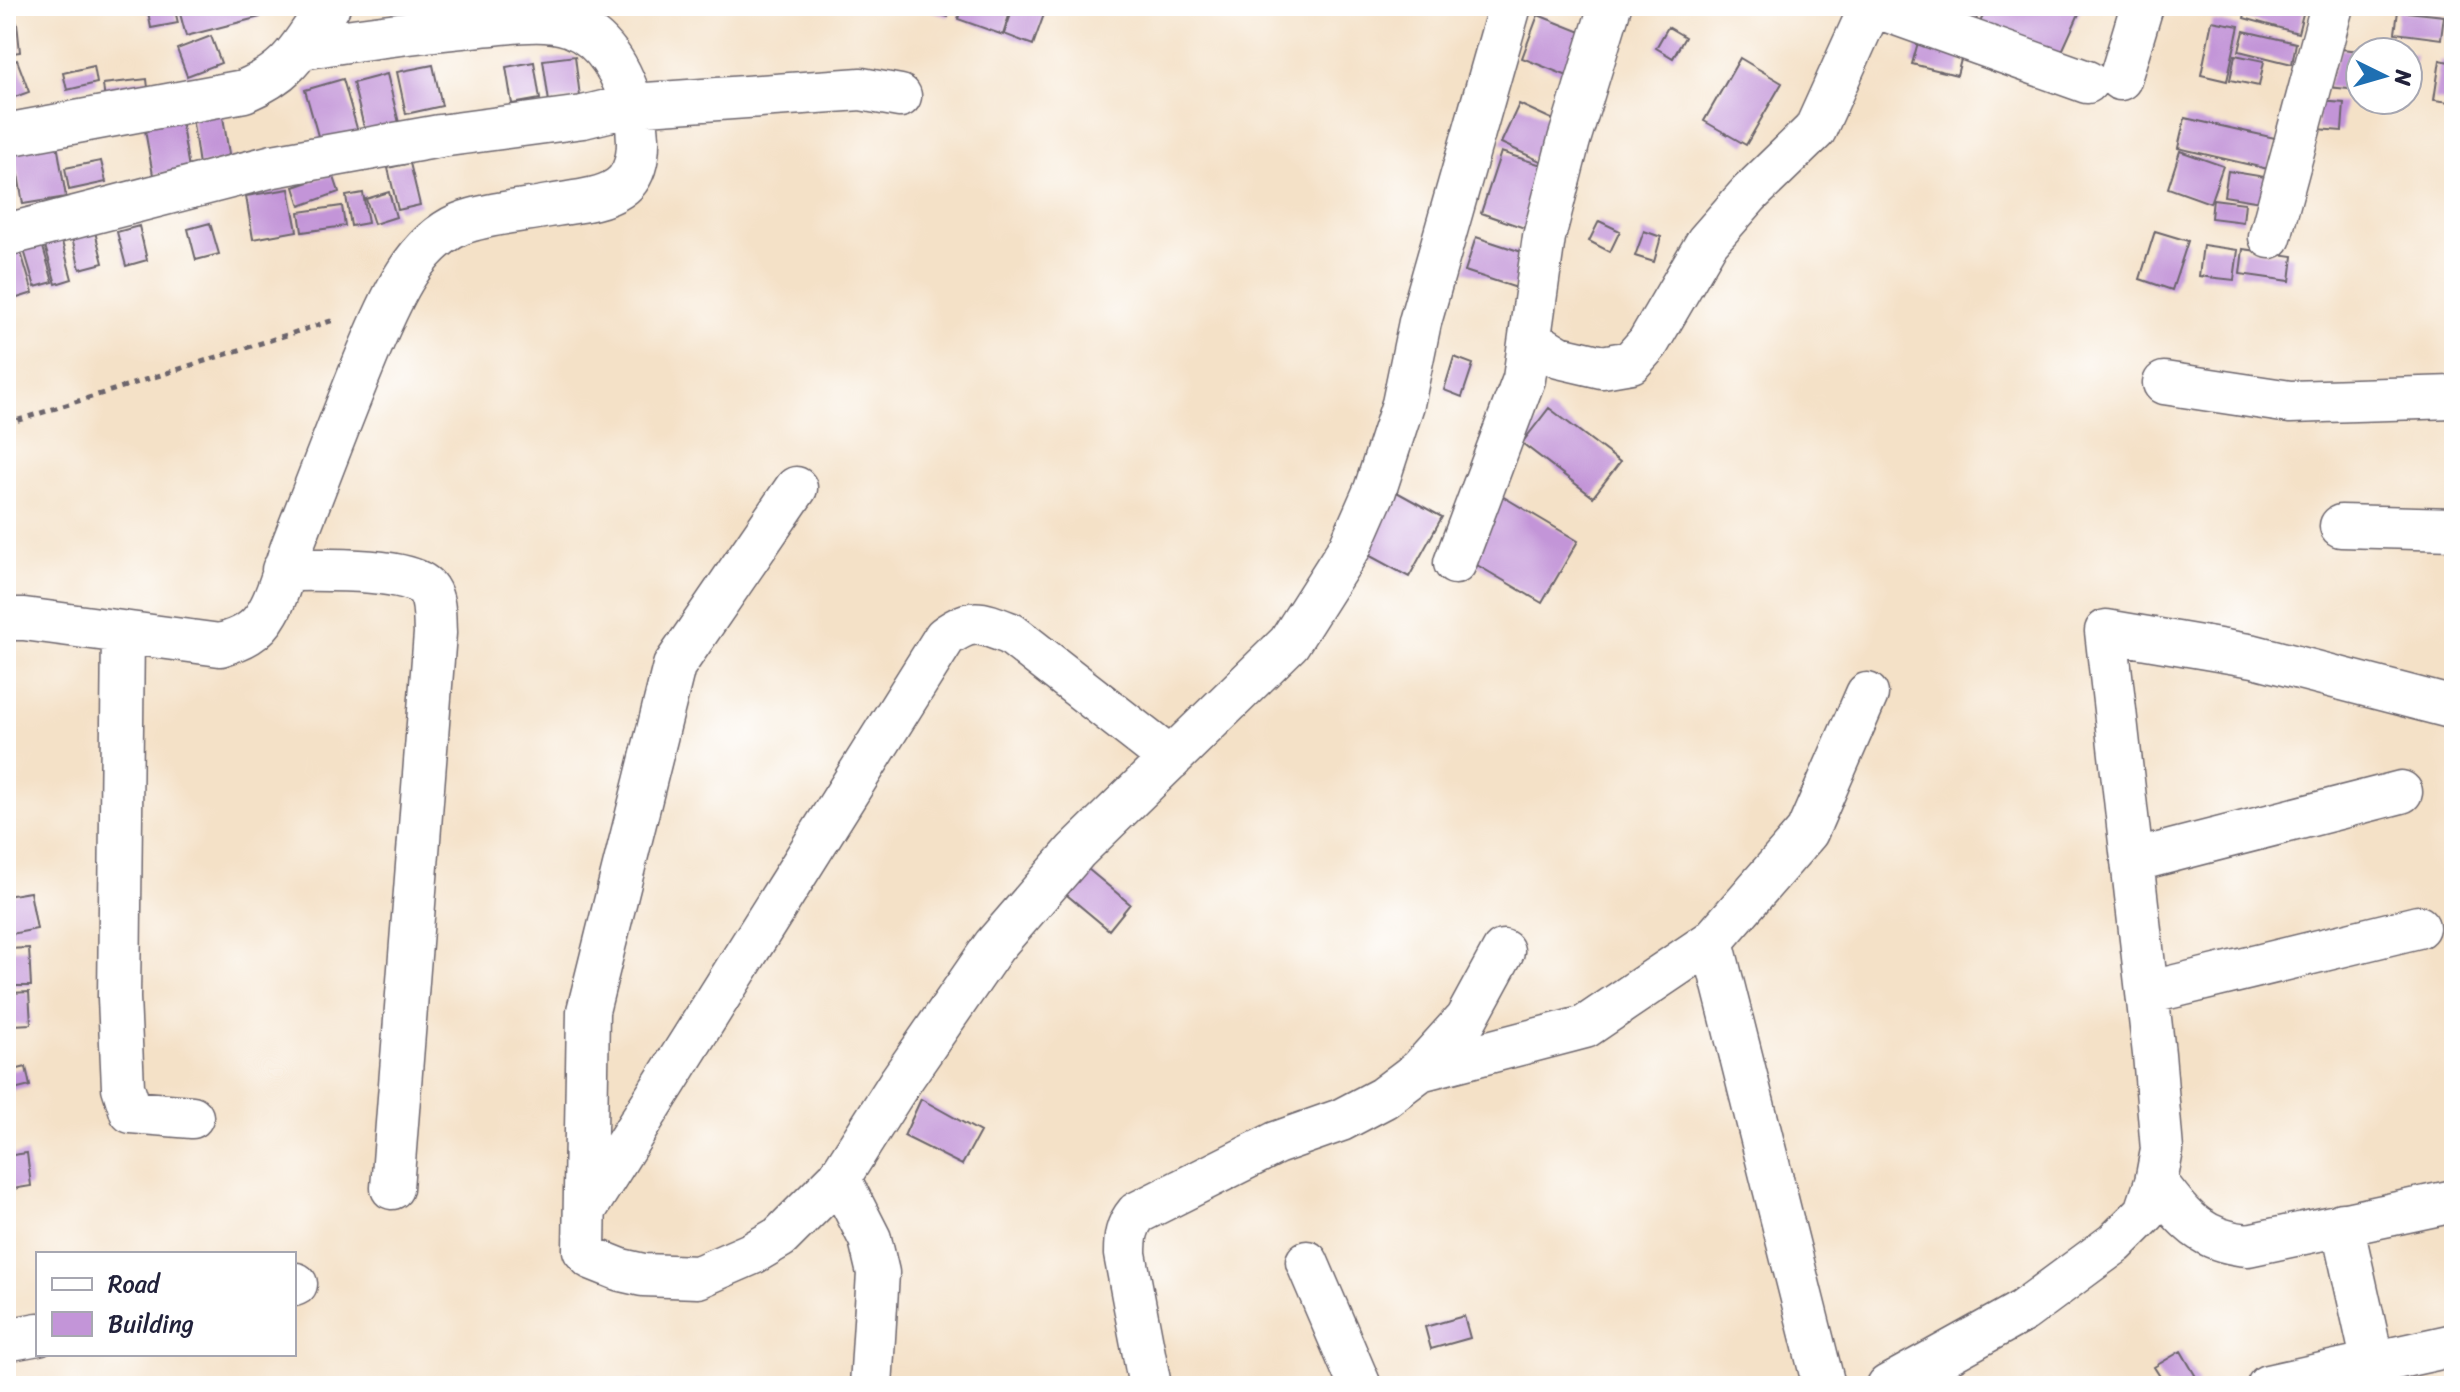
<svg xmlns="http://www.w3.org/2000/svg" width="2460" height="1392" font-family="Sriracha,sans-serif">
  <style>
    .building { fill: #c395d8 }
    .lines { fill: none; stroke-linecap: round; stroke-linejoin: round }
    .street-casing { stroke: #6c656c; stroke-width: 45 }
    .path { stroke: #6c656c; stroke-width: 5; stroke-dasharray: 6 6; stroke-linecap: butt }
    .street { stroke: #fff; stroke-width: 42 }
  </style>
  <rect width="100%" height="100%" fill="#fff"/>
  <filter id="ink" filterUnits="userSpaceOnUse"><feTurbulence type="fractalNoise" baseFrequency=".0125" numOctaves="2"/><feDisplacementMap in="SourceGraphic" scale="16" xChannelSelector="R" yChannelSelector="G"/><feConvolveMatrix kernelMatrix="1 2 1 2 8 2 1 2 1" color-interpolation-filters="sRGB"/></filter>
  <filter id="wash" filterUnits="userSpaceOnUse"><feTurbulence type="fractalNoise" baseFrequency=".006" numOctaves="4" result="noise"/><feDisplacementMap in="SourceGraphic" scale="32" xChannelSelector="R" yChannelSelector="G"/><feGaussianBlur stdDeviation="1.8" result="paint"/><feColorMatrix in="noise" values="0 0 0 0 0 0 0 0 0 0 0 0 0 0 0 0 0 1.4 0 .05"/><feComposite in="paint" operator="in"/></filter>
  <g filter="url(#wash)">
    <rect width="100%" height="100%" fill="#f4e1c7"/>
    <g id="blocks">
      <path class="building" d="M147,6H174L178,23L151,28Z
        M178,6H257L260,17L186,36Z
        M917,6H952L948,17Z
        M962,6H1012L1003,35L958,19Z
        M1014,6H1047L1033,45L1004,34Z
        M1925,6H1980L1976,21Z
        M1987,6H2079L2082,7L2055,67L1976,32Z
        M2247,6H2305L2298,33L2244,18Z
        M2398,11L2444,16L2441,39L2395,33Z
        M1538,15L1596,38L1580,81L1522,58Z
        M2212,21L2239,26L2227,81L2201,75Z
        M17,23L20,52L6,54V24Z
        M1668,27L1685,37L1673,58L1656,48Z
        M1922,28L1966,40L1957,75L1912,64Z
        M2244,31L2296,43L2292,64L2239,51Z
        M211,36L221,63L187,76L177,49Z
        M2341,49L2360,51V90L2327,87Z
        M2235,55L2264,61L2259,86L2230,80Z
        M2408,55H2416L2411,96H2408Z
        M575,56L580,97L549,102L543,60Z
        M1740,58L1782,83L1746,145L1704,121Z
        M17,60L29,92L6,100V64Z
        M2440,60L2454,63L2449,102L2434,100Z
        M534,62L540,99L512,104L506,67Z
        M433,65L442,106L406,114L397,72Z
        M94,66L97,83L67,90L63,73Z
        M387,74L399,123L365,131L353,83Z
        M147,79L149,97L105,102L103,84Z
        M343,79L360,139L322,150L305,90Z
        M2319,101L2344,103L2342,131L2317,129Z
        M1519,104L1569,127L1551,166L1501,143Z
        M221,105L230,160L199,165L191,110Z
        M180,113L189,169L153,175L143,119Z
        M2185,118L2275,138L2268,169L2178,148Z
        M56,138L66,197L23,204L13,145Z
        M2180,151L2223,166L2210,203L2168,188Z
        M1501,152L1554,169L1533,231L1481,213Z
        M101,161L106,182L69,190L65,168Z
        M410,163L420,205L398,210L388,168Z
        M2228,171L2265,177L2261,202L2224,196Z
        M333,174L339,192L300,206L294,187Z
        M289,189L297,231L253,239L246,196Z
        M389,192L396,217L374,224L366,199Z
        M363,193L368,223L351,226L346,196Z
        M2213,199L2245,203L2243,222L2211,218Z
        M342,206L345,226L302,232L299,212Z
        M1599,221L1620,231L1610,252L1589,241Z
        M210,223L219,254L196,260L188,229Z
        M139,226L147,260L126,266L117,232Z
        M58,227L72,279L56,284L41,232Z
        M94,228L103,263L80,269L71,234Z
        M1644,231L1661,237L1654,262L1635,256Z
        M2155,231L2188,241L2172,290L2140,279Z
        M1476,237L1540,258L1529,292L1465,271Z
        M42,244L53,282L35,287L24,250Z
        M2203,245L2238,250L2234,280L2199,276Z
        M20,249L33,293L11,300L6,285V253Z
        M2243,249L2293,256L2290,281L2240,274Z
        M1454,357L1473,364L1462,397L1444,390Z
        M1549,408L1620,462L1593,497L1522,443Z
        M1393,490L1442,517L1409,577L1361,551Z
        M1502,496L1578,541L1542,603L1465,558Z
        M1082,864L1130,904L1109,930L1061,890Z
        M30,892L37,929L6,935V896Z
        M29,948L31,986H6V949Z
        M29,992L31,1024L13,1025L11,993Z
        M26,1067L30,1086L6,1092V1072Z
        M921,1099L980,1132L962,1165L904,1136Z
        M27,1153L31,1186L6,1190V1156Z
        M1464,1316L1470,1338L1431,1349L1425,1327Z
        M2181,1351L2199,1382L2193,1386H2166L2154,1367Z
        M637,1381L666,1384V1386H636Z"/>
    </g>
  </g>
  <g filter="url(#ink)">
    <use href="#blocks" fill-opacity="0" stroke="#6c656c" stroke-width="2"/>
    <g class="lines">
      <defs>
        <path id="street" d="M1874,6L2087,82
          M2120,79L2142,6
          M6,135L244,91C293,70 300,47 329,6
          M6,235L273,166L440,136L583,117L632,105L861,89L900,96
          M2270,237L2332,6
          M1531,340L1559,357L1602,367L1631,362L1648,343L1707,242L1749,194L1815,130L1871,6
          M2164,383L2290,402L2454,397
          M796,488L674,666L588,1011L584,1250L591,1258L621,1270L643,1275L698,1277L753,1253L780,1237L839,1178L900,1082L994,946L1076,851L1289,643L1350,547L1375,490L1403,404L1420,322L1510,6
          M2341,526L2454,529
          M1455,563L1524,379L1544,237L1569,140L1610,6
          M283,570C312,570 413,566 428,590C436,602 434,619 435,633L392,1188
          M6,619H24L220,645C241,639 257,632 268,612C280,592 285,565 293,544C318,480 342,416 368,353C388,307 411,245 460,224C484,214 522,211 549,206C570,202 600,201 619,188C641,173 640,139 635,116C626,80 608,40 571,26C543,16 510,23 481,25C420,31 361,38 302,48
          M123,633L119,998L123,1087L131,1112L192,1117
          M2132,861L2401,792
          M1712,941L1824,1386
          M2147,993L2418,927
          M1420,1070L1585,1027L1712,941L1807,832L1867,694
          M839,1178L870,1239L878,1273L871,1386
          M2156,1182C2184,1218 2200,1241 2248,1245L2454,1201
          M585,1210L945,637C972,617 981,622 1011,634L1171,759
          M2342,1224L2378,1386
          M1307,1262L1360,1386
          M294,1285L296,1284
          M6,1340L38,1334
          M1150,1386L1125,1254C1125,1238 1126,1226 1137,1213L1276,1143L1341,1120L1383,1098L1420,1070L1466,1019L1503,951
          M1888,1386L2023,1311L2115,1243L2146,1212L2156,1182L2162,1150L2154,1054L2106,631L2254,656L2454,708
          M2268,1386L2454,1345"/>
      </defs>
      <use href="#street" class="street-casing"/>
      <path class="path" d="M6,424L337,319"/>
      <use href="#street" class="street"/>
    </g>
  </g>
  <rect width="2460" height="1392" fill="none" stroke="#fff" stroke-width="32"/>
  <rect x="36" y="1252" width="260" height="104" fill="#ffffff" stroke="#a7a7b1" stroke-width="2"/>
  <rect x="52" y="1278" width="40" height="12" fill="#ffffff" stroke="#a7a7b1" stroke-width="2"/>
  <text x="108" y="1292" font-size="24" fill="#22223b">Road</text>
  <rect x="52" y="1312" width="40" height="24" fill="#c395d8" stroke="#a7a7b1" stroke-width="2"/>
  <text x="108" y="1332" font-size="24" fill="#22223b">Building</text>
  <g transform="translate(2384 76) rotate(95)"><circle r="38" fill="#ffffff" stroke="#a7a7b1" stroke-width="2"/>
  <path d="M0-6L14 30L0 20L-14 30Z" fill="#1f6fb2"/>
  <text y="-12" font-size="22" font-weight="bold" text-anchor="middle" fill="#22223b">N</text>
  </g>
</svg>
